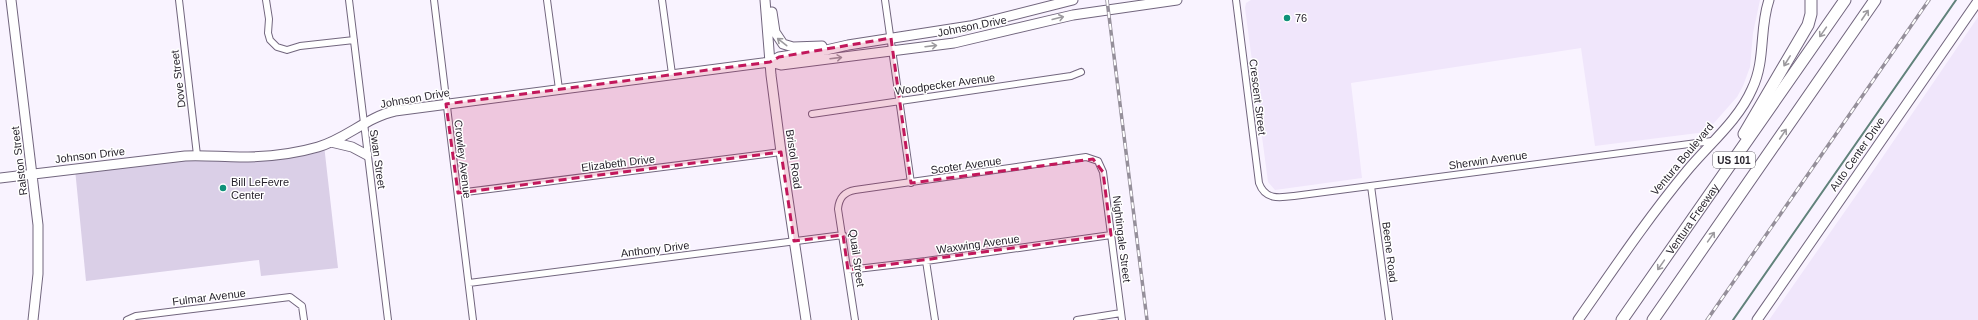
<svg xmlns="http://www.w3.org/2000/svg" width="1978" height="320" font-family="Arial,sans-serif">
  <style>
    .built { fill: #f0e6fb }
    .green { fill: #dacfe7 }
    .lines { fill: none; stroke-linecap: round; stroke-linejoin: round }
    .stream { stroke: #61827b; stroke-width: 2 }
    .street-casing { stroke: #72667e; stroke-width: 8 }
    .secondary-casing { stroke: #72667e; stroke-width: 11 }
    .highway-casing { stroke: #72667e; stroke-width: 13 }
    .street { stroke: #fff; stroke-width: 6 }
    .secondary { stroke: #fff; stroke-width: 9 }
    .highway { stroke: #fff; stroke-width: 11 }
    .rail-casing { stroke: #958f9a; stroke-width: 3.5 }
    .rail { stroke: #fff; stroke-width: 2; stroke-dasharray: 6; stroke-linecap: butt }
    .oneway { stroke: #9c9a9e }
    .marked { fill: #c2185b; fill-opacity: 0.2; stroke: #c2185b; stroke-width: 3; stroke-dasharray: 8 5; stroke-linejoin: round }
    .poi-dot { fill: #0e9179; stroke: #fff; stroke-width: 1.5 }
    .labels { text-anchor: middle; stroke-width: 3; stroke-linejoin: round; paint-order: stroke }
    .shield { fill: #fff; stroke: #656268; stroke-width: 1 }
    .shield-label { font-size: 10px; font-weight: bold; fill: #231e28 }
    .poi-label { font-size: 11px; fill: #231e28; stroke: #fff; text-anchor: start }
    .street-label { font-size: 11px; fill: #231e28; stroke: #fff }
  </style>
  <rect width="100%" height="100%" fill="#f9f3ff"/>
  <path class="built" d="M1251,0H1760L1753,33L1750,67L1743,86L1737,97L1706,132L1595,146L1581,48L1351,83L1362,178L1275,190L1268,182L1245,8L1246,3Z
    M1978,17V320H1769L1869,177Z"/>
  <path class="green" d="M324,145L338,268L261,276L259,260L86,281L75,169L156,159L233,157Z"/>
  <g class="lines">
    <path class="stream" d="M1733,320L1956,0"/>
    <defs>
      <path id="street" d="M179,0L197,155
        M266,0L269,19L268,33L270,40L277,47L287,50L300,46L354,40
        M349,0L388,320
        M434,0L473,320
        M547,0L559,89
        M662,0L672,74
        M885,0L911,183
        M1236,0L1259,183C1265,200 1279,198 1294,196L1712,141
        M812,114L1071,76L1081,72
        M1371,186L1389,320
        M458,193L781,152
        M926,261L935,320
        M848,270L926,261L1111,235
        M469,283L843,235
        M127,320L136,316L290,297L302,306L304,320
        M855,320L838,209C839,198 844,192 855,190L1086,157L1098,161L1103,172L1122,320
        M1077,320L1121,313"/>
      <path id="secondary" d="M11,0L38,225V274L33,320
        M765,0L771,75L781,152L806,320
        M772,12L775,32L783,44L793,47L822,46
        M770,62L781,65L954,43L1073,15L1177,0
        M331,142L352,147L367,155
        M0,178L185,156C204,155 222,157 240,157C266,157 294,154 318,147C346,139 367,117 395,111L770,62L779,57L826,50L848,45L970,26L1073,0
        M1578,320C1613,270 1647,219 1686,172C1708,145 1738,121 1752,89C1766,60 1759,29 1769,0
        M1757,320L1978,1"/>
      <g id="highway">
        <path d="M1744,134L1808,25L1811,14V0"/>
        <path id="s1" d="M1622,320L1845,0"/>
        <path d="M1653,320L1875,0"/>
      </g>
    </defs>
    <use href="#street" class="street-casing"/>
    <use href="#secondary" class="secondary-casing"/>
    <use href="#highway" class="highway-casing"/>
    <use href="#street" class="street"/>
    <use href="#secondary" class="secondary"/>
    <use href="#highway" class="highway"/>
    <defs>
      <path id="rail" d="M1107,0L1147,320
        M1707,320L1929,0"/>
    </defs>
    <use href="#rail" class="rail-casing"/>
    <use href="#rail" class="rail"/>
  </g>
  <defs><path id="oneway-shaft" d="M-6 0H5M1.5-3L5.5 0L1.5 3" fill="none" stroke-width="1.6" stroke-linecap="round" stroke-linejoin="round"/></defs>
  <g class="oneway">
    <use href="#oneway-shaft" transform="translate(1865 15) rotate(-56)"/>
    <use href="#oneway-shaft" transform="translate(1058 18) rotate(-14)"/>
    <use href="#oneway-shaft" transform="translate(1823 32) rotate(125)"/>
    <use href="#oneway-shaft" transform="translate(782 42) rotate(-142)"/>
    <use href="#oneway-shaft" transform="translate(931 46) rotate(-7)"/>
    <use href="#oneway-shaft" transform="translate(836 58) rotate(-7)"/>
    <use href="#oneway-shaft" transform="translate(1787 61) rotate(122)"/>
    <use href="#oneway-shaft" transform="translate(1783 134) rotate(-56)"/>
    <use href="#oneway-shaft" transform="translate(1711 237) rotate(-55)"/>
    <use href="#oneway-shaft" transform="translate(1661 265) rotate(125)"/>
  </g>
  <path class="marked" d="M891,38L911,183L1093,159L1103,172L1111,235L848,270L843,235L794,241L781,152L458,193L446,104L770,62L779,57Z"/>
  <g class="poi-dot">
    <circle cx="1287" cy="18" r="4"/>
    <circle cx="223" cy="188" r="4"/>
  </g>
  <g class="labels">
    <rect class="shield" x="1713" y="152" width="42" height="16" rx="3"/>
    <g class="shield-label">
      <text x="1734" y="164">US 101</text>
    </g>
    <g class="poi-label">
      <text x="1295" y="22">76</text>
      <text x="231" y="186">Bill LeFevre<tspan x="231" dy="13">Center</tspan></text>
    </g>
    <g class="street-label">
      <text transform="translate(972 26) rotate(-11)" y="4">Johnson Drive</text>
      <text transform="translate(178 79) rotate(-97)" y="4">Dove Street</text>
      <text transform="translate(945 84) rotate(-8)" y="4">Woodpecker Avenue</text>
      <text transform="translate(1258 97) rotate(83)" y="4">Crescent Street</text>
      <text transform="translate(415 98) rotate(-10)" y="4">Johnson Drive</text>
      <text transform="translate(1857 154) rotate(-55)" y="4">Auto Center Drive</text>
      <text transform="translate(90 155) rotate(-7)" y="4">Johnson Drive</text>
      <text transform="translate(378 159) rotate(82)" y="4">Swan Street</text>
      <text transform="translate(463 159) rotate(83)" y="4">Crowley Avenue</text>
      <text transform="translate(794 159) rotate(82)" y="4">Bristol Road</text>
      <text transform="translate(1682 159) rotate(-50)" y="4">Ventura Boulevard</text>
      <text transform="translate(1488 160) rotate(-8)" y="4">Sherwin Avenue</text>
      <text transform="translate(19 161) rotate(-97)" y="4">Ralston Street</text>
      <text transform="translate(618 163) rotate(-7)" y="4">Elizabeth Drive</text>
      <text transform="translate(966 165) rotate(-8)" y="4">Scoter Avenue</text>
      <text dy="4" stroke="none"><textPath href="#s1" startOffset="123">Ventura Freeway</textPath></text>
      <text transform="translate(1122 239) rotate(83)" y="4">Nightingale Street</text>
      <text transform="translate(978 244) rotate(-8)" y="4">Waxwing Avenue</text>
      <text transform="translate(655 249) rotate(-7)" y="4">Anthony Drive</text>
      <text transform="translate(1390 252) rotate(83)" y="4">Beene Road</text>
      <text transform="translate(857 258) rotate(82)" y="4">Quail Street</text>
      <text transform="translate(209 297) rotate(-7)" y="4">Fulmar Avenue</text>
    </g>
  </g>
</svg>
